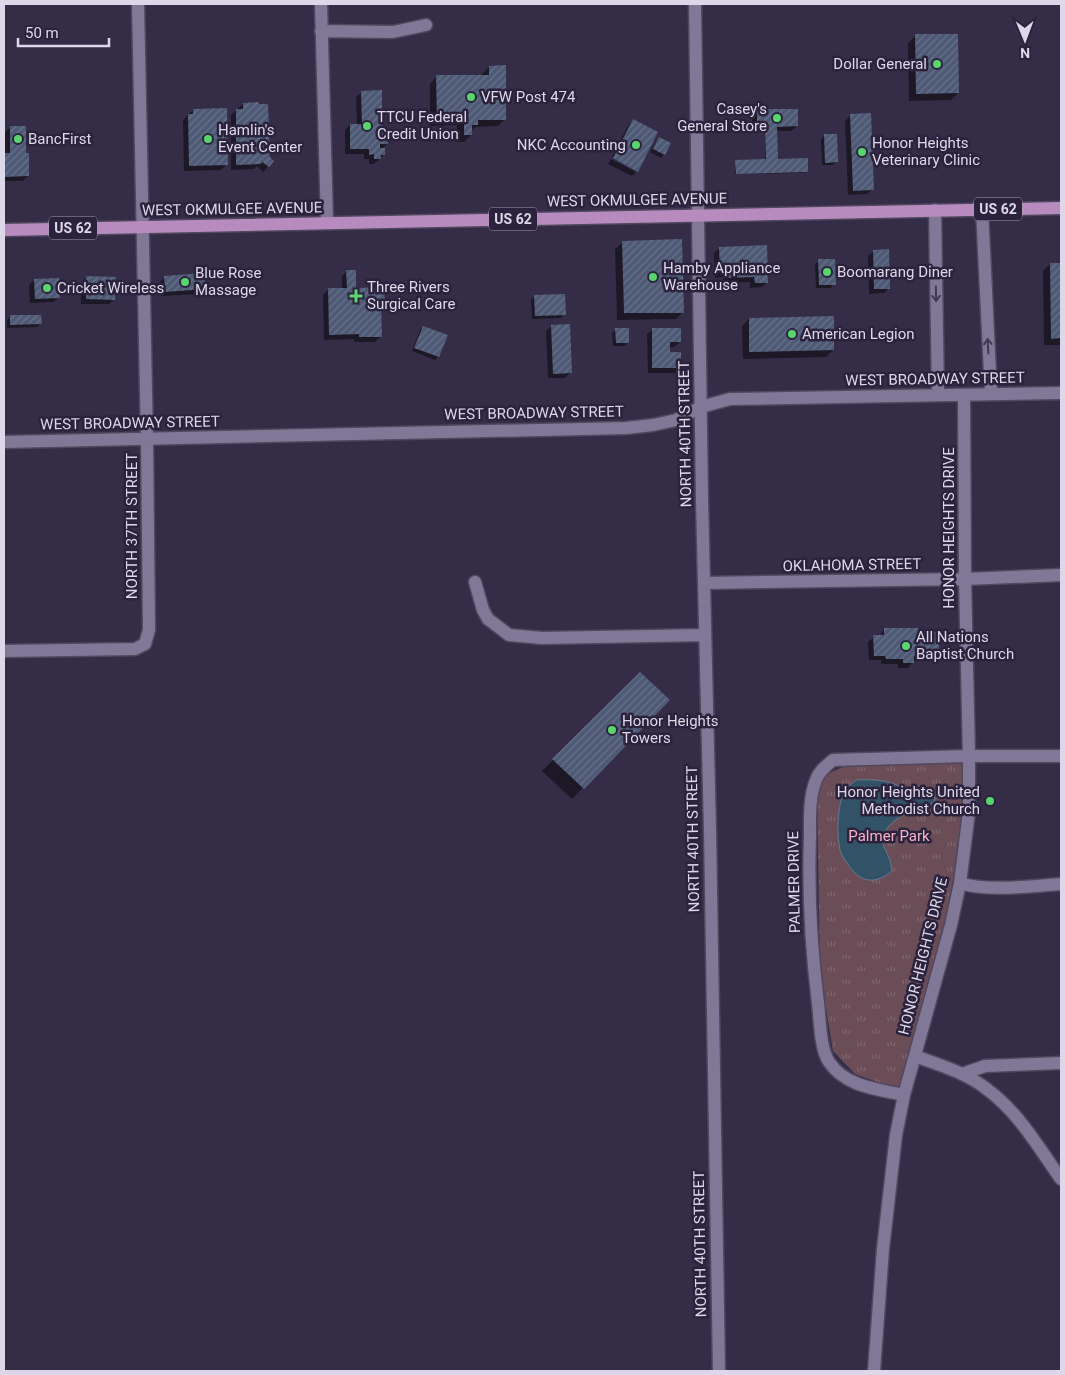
<svg xmlns="http://www.w3.org/2000/svg" width="1065" height="1375" font-family="Roboto,sans-serif">
  <style>
    .park { fill: url(#park-tufts) }
    .water { fill: #315267; stroke: #657a8e }
    .shadow { fill: #0007 }
    .building { fill: url(#building-hatch) }
    .lines { fill: none; stroke-linecap: round; stroke-linejoin: round }
    .minor-casing { stroke: #4f485e; stroke-width: 15 }
    .major-casing { stroke: #4f485e; stroke-width: 15 }
    .minor { stroke: #817897; stroke-width: 12 }
    .major { stroke: #b88bbf; stroke-width: 12 }
    .oneway { stroke: #403854 }
    .poi-dot { fill: #5ad56e; stroke: #2b233d; stroke-width: 2 }
    .labels { text-anchor: middle; stroke-width: 5; stroke-linejoin: round; paint-order: stroke }
    .shield { fill: #2b233d; stroke: #a8a2b5; stroke-width: 1 }
    .shield-label { font-size: 14px; font-weight: bold; fill: #ddd8e9 }
    .poi-label { font-size: 15px; fill: #ddd8e9; stroke: #2b233d; text-anchor: start }
    .street-label { font-size: 15px; fill: #ddd8e9; stroke: #2b233d }
    .park-label { font-size: 15px; fill: #f6b3c8; stroke: #2b233d }
  </style>
  <defs>
    <pattern id="park-tufts" width="24" height="20" patternUnits="userSpaceOnUse" patternTransform="scale(1.25)"><rect width="24" height="20" fill="#6a4d56"/><path d="M3 7l-1-3M5 7V3M7 7l1-3M15 17l-1-3M17 17v-4M19 17l1-3" fill="none" stroke="#7f666e"/></pattern>
    <pattern id="building-hatch" width="6" height="6" patternUnits="userSpaceOnUse" patternTransform="scale(1.25)"><rect width="6" height="6" fill="#4e5a75"/><path d="M-1 1l2-2M0 6l6-6M5 7l2-2" fill="none" stroke="#677189"/></pattern>
  </defs>
  <rect width="100%" height="100%" fill="#352d48"/>
  <path class="park" d="M966,763L963,816L950,899L929,990L900,1087L885,1085L855,1074L833,1051L820,972L817,786L825,775L849,764Z"/>
  <path class="water" d="M856,780C876,779 891,780 908,791L925,787L933,790L935,800C929,807 923,811 914,813C910,814 905,814 902,816C892,821 885,829 881,840L890,860L892,871C874,886 859,882 847,863C845,860 842,856 841,853C836,839 837,803 845,791C847,786 852,784 856,780Z"/>
  <path class="shadow" d="M915,36L958,93L951,100L909,101L908,43Z
    M489,67L505,119L498,126L475,127L471,131V135L464,142H457V125L430,126V84L437,76H482V74Z
    M362,92L381,124L387,144L382,149L384,155L374,164H369V159H364V154H345V130L350,125H357L356,97Z
    M243,104L267,156L273,161L263,172L257,166L254,169L231,170V115Z
    M193,110L227,164L221,170L184,171L183,120Z
    M758,110L797,126L791,131H776L777,160L807,171L805,173L735,174L736,161L765,160V132H753L752,116Z
    M851,115L873,189L867,194L848,195L845,121Z
    M634,120L637,170L612,157L628,126Z
    M11,127L25,154L28,176L23,181H4L5,132Z
    M824,136L837,162L833,165H822L821,139Z
    M659,138L664,154L661,158L650,152Z
    M611,159L636,172L632,176L608,164Z
    M623,242L683,312L676,319L617,320L615,249Z
    M720,248L767,282L762,287L750,288V282L723,283V277L715,278L714,253Z
    M874,251L889,288L884,293L869,294L868,256Z
    M819,261L834,284L831,288H816L815,264Z
    M1050,264H1061V345H1044L1043,271Z
    M347,271L355,289L383,303L380,307L381,336L375,342H354V339L324,340L323,295L328,290L342,289V276Z
    M165,277L205,288L199,294L161,296L160,282Z
    M86,278L114,299L109,304H81V283Z
    M34,280L59,297L53,302L30,303L29,285Z
    M535,296L564,314L561,318L532,319L531,300Z
    M10,317L40,324L37,327L7,328V320Z
    M749,319L833,350L826,357L743,359L742,326Z
    M552,326L570,373L565,378H548L546,331Z
    M423,327L438,357L435,360L412,351L420,330Z
    M653,329L680,342L674,347H669V353L680,367L675,373H648L647,334Z
    M616,330L628,342L625,346H613L612,333Z
    M884,629L917,634L938,655L932,661H913L908,668H898V664H881V660H869L868,642L874,637H879Z
    M640,674L668,701L572,799L542,771Z"/>
  <path class="building" d="M915,34H958L959,93L916,94Z
    M506,65V120H478V125H472V135H464V119H437L436,75H489V66Z
    M382,90V124L383,129H388V144H380V148H385V155H381V159H374V154L369,155V149H350V124H362L361,91Z
    M258,102L259,104H268L270,154L269,156L274,161L269,167L262,162L261,164L236,165V109H243V103Z
    M227,108L228,165L189,166L188,114H193V109Z
    M757,109H798V126L777,127L778,159L808,158V172L736,174L735,160L766,159L765,127H757Z
    M871,113L874,190L853,191L850,114Z
    M633,119L658,132L638,172L613,158Z
    M10,126H26V153H29V176L4,177V153H10Z
    M824,134H837L838,162L825,163Z
    M659,137L671,143L665,155L653,149Z
    M682,239L684,313H624L622,241Z
    M767,245L768,283H755L754,277L728,278V273H720L719,247Z
    M889,249L890,289H874L873,250Z
    M818,259H835L836,285H819Z
    M1050,263H1061V338L1051,339Z
    M346,270H356V288L384,287L385,304H381L382,337H359V334L329,335L328,288H347Z
    M205,273L206,289L165,292L164,276Z
    M86,276L116,277L115,300L86,299Z
    M59,278L60,298L35,299L34,279Z
    M565,294L566,315L535,316L534,295Z
    M10,315H41L42,324L10,325Z
    M834,316V350L749,352V318Z
    M570,324L572,373L553,374L551,325Z
    M423,326L448,335L439,357L414,348Z
    M615,328H629V343H616Z
    M652,328H681V342H670V352H681V368H652Z
    M884,628H918V632H939V656H914V663H903V659H886L885,656H874L873,635H884Z
    M640,672L670,700L584,789L552,759Z"/>
  <g class="lines">
    <defs>
      <path id="minor" d="M321,4L327,222
        M695,4L702,500L710,831L719,1371
        M321,31L393,32L426,25
        M982,209L991,394
        M935,210L938,395
        M4,442L626,428L653,425L676,420L701,407L730,399L1061,393
        M475,582L483,610L488,619L509,635L542,638L705,635
        M704,583L965,579L1061,575
        M4,651L135,649L145,644L149,630L147,439L138,4
        M960,883C987,892 1032,886 1061,884
        M915,1056C940,1065 967,1073 988,1090C1019,1113 1039,1148 1061,1179
        M962,1074L985,1066L1061,1063
        M904,1095C877,1089 846,1087 829,1062C820,1049 820,1019 818,1003C811,947 808,892 810,836C810,818 809,797 816,780C819,771 826,766 833,760L969,756H1061
        M874,1371L883,1249L896,1135L904,1095L951,925L960,883L969,812V756L965,579L964,395"/>
      <path id="major" d="M4,230L1061,208"/>
    </defs>
    <use href="#minor" class="minor-casing"/>
    <use href="#major" class="major-casing"/>
    <use href="#minor" class="minor"/>
    <use href="#major" class="major"/>
  </g>
  <defs><path id="oneway-shaft" d="M-6 0H5M1.5-3L5.5 0L1.5 3" fill="none" stroke-width="1.6" stroke-linecap="round" stroke-linejoin="round" transform="scale(1.25)"/></defs>
  <g class="oneway">
    <use href="#oneway-shaft" transform="translate(936 294) rotate(89)"/>
    <use href="#oneway-shaft" transform="translate(988 346) rotate(-93)"/>
  </g>
  <g class="poi-dot">
    <circle cx="937" cy="64" r="5"/>
    <circle cx="471" cy="97" r="5"/>
    <circle cx="777" cy="118" r="5"/>
    <circle cx="367" cy="126" r="5"/>
    <circle cx="18" cy="139" r="5"/>
    <circle cx="208" cy="139" r="5"/>
    <circle cx="636" cy="145" r="5"/>
    <circle cx="862" cy="152" r="5"/>
    <circle cx="827" cy="272" r="5"/>
    <circle cx="653" cy="277" r="5"/>
    <circle cx="185" cy="282" r="5"/>
    <circle cx="47" cy="288" r="5"/>
    <path d="M353.5 288.5h5v5h5v5h-5v5h-5v-5h-5v-5h5z"/>
    <circle cx="792" cy="334" r="5"/>
    <circle cx="906" cy="646" r="5"/>
    <circle cx="612" cy="730" r="5"/>
    <circle cx="990" cy="801" r="5"/>
  </g>
  <g class="labels">
    <g class="shield">
      <rect x="974" y="197.5" width="48" height="23" rx="4"/>
      <rect x="489" y="207.5" width="48" height="23" rx="4"/>
      <rect x="49" y="216.5" width="48" height="23" rx="4"/>
    </g>
    <g class="shield-label">
      <text x="998" y="214">US 62</text>
      <text x="513" y="224">US 62</text>
      <text x="73" y="233">US 62</text>
    </g>
    <g class="poi-label">
      <text x="927" y="69" text-anchor="end">Dollar General</text>
      <text x="481" y="102">VFW Post 474</text>
      <text x="767" y="114" text-anchor="end">Casey's<tspan x="767" dy="17">General Store</tspan></text>
      <text x="377" y="122">TTCU Federal<tspan x="377" dy="17">Credit Union</tspan></text>
      <text x="218" y="135">Hamlin's<tspan x="218" dy="17">Event Center</tspan></text>
      <text x="28" y="144">BancFirst</text>
      <text x="872" y="148">Honor Heights<tspan x="872" dy="17">Veterinary Clinic</tspan></text>
      <text x="626" y="150" text-anchor="end">NKC Accounting</text>
      <text x="663" y="273">Hamby Appliance<tspan x="663" dy="17">Warehouse</tspan></text>
      <text x="837" y="277">Boomarang Diner</text>
      <text x="195" y="278">Blue Rose<tspan x="195" dy="17">Massage</tspan></text>
      <text x="367" y="292">Three Rivers<tspan x="367" dy="17">Surgical Care</tspan></text>
      <text x="57" y="293">Cricket Wireless</text>
      <text x="802" y="339">American Legion</text>
      <text x="916" y="642">All Nations<tspan x="916" dy="17">Baptist Church</tspan></text>
      <text x="622" y="726">Honor Heights<tspan x="622" dy="17">Towers</tspan></text>
      <text x="980" y="797" text-anchor="end">Honor Heights United<tspan x="980" dy="17">Methodist Church</tspan></text>
    </g>
    <g class="street-label">
      <text transform="translate(637 200) rotate(-1)" y="5">WEST OKMULGEE AVENUE</text>
      <text transform="translate(232 209) rotate(-1)" y="5">WEST OKMULGEE AVENUE</text>
      <text transform="translate(935 379) rotate(-1)" y="5">WEST BROADWAY STREET</text>
      <text transform="translate(534 413) rotate(-1)" y="5">WEST BROADWAY STREET</text>
      <text transform="translate(130 423) rotate(-1)" y="5">WEST BROADWAY STREET</text>
      <text transform="translate(685 434) rotate(-91)" y="5">NORTH 40TH STREET</text>
      <text transform="translate(132 526) rotate(-90)" y="5">NORTH 37TH STREET</text>
      <text transform="translate(949 528) rotate(-90)" y="5">HONOR HEIGHTS DRIVE</text>
      <text transform="translate(852 565) rotate(-1)" y="5">OKLAHOMA STREET</text>
      <text transform="translate(693 839) rotate(-91)" y="5">NORTH 40TH STREET</text>
      <text transform="translate(794 882) rotate(-91)" y="5">PALMER DRIVE</text>
      <text transform="translate(923 956) rotate(-76)" y="5">HONOR HEIGHTS DRIVE</text>
      <text transform="translate(700 1244) rotate(-91)" y="5">NORTH 40TH STREET</text>
    </g>
    <g class="park-label">
      <text x="889" y="841">Palmer Park</text>
    </g>
  </g>
  <rect width="1065" height="1375" fill="none" stroke="#ddd8e9" stroke-width="10"/>
  <g transform="translate(1025 40) rotate(179)" stroke="#2b233d" stroke-width="4" paint-order="stroke">
  <path d="M0-4L9 19L0 12L-9 19Z" fill="#ddd8e9"/>
  <text y="-8" font-size="14" font-weight="bold" text-anchor="middle" fill="#ddd8e9">N</text>
  </g>
  <path d="M18 38v8h91v-8" fill="none" stroke="#ddd8e9" stroke-width="2.5"/>
  <text x="25" y="38" font-size="15" fill="#ddd8e9" stroke="#2b233d" stroke-width="4" paint-order="stroke">50 m</text>
</svg>
